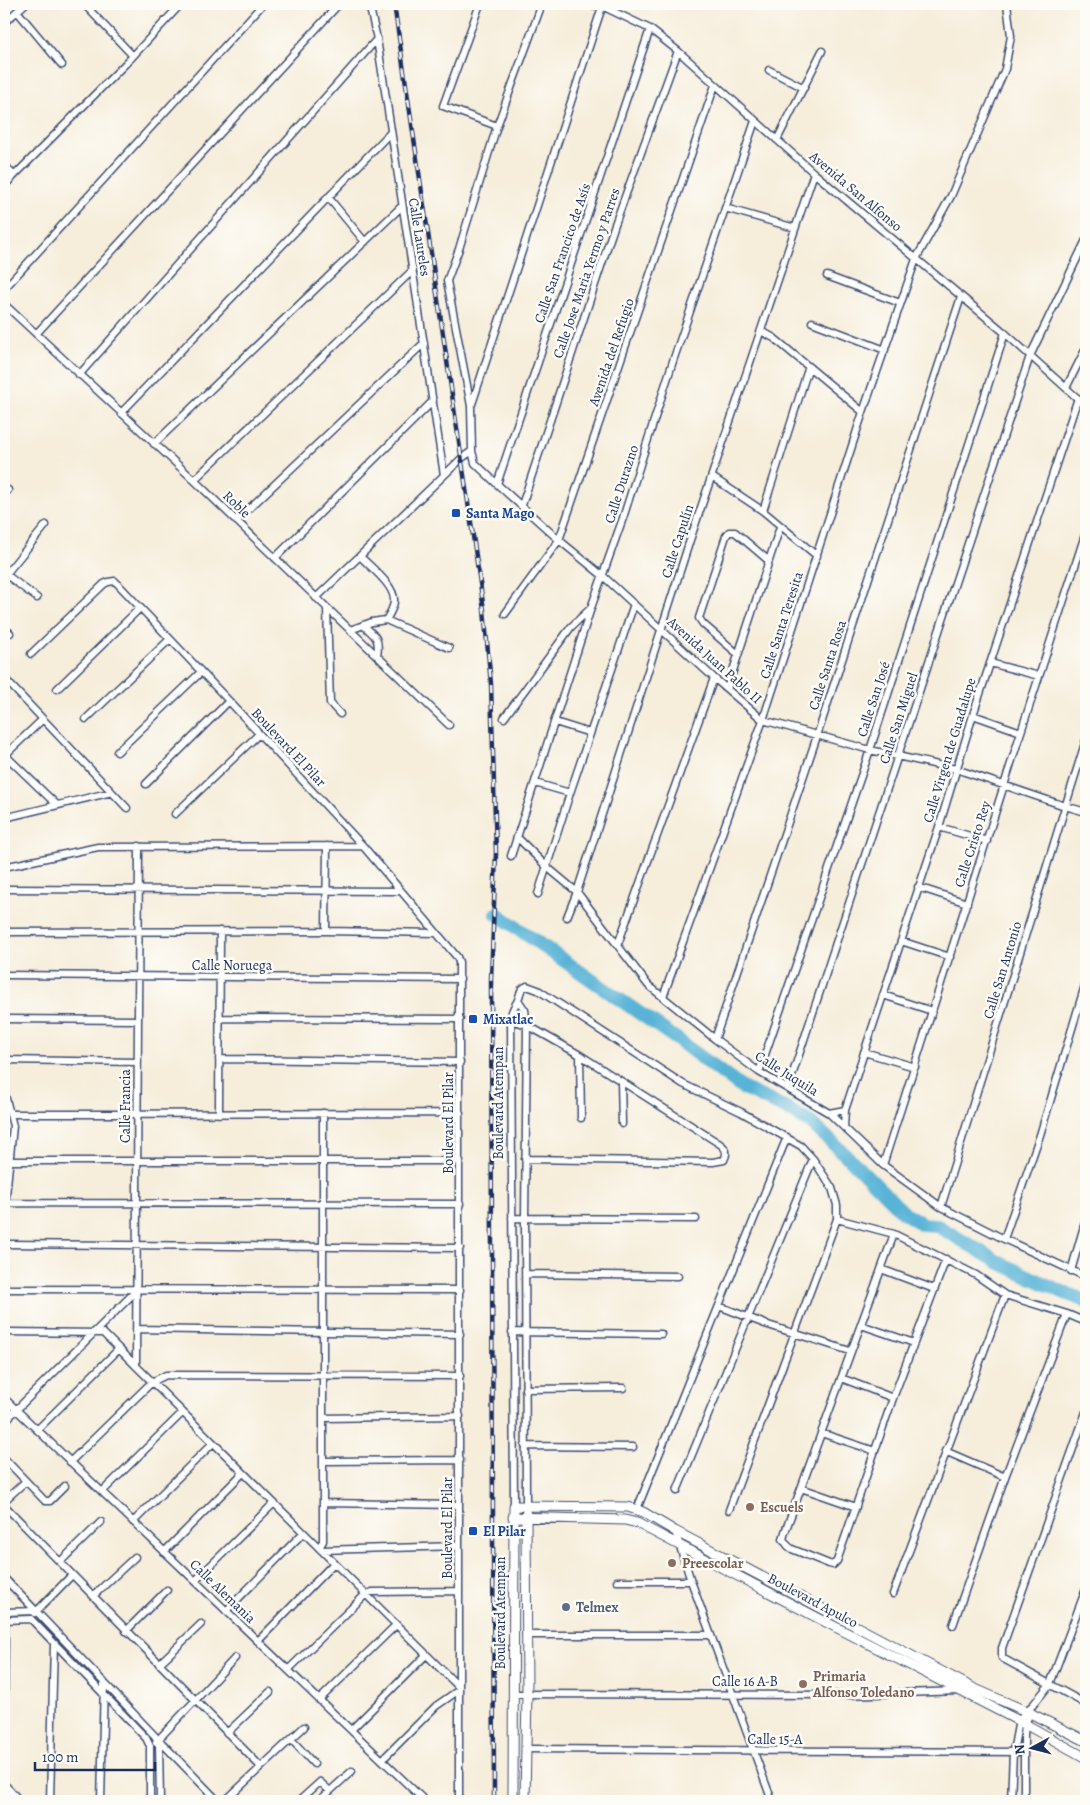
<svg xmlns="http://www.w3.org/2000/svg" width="1090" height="1805" font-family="Alegreya,serif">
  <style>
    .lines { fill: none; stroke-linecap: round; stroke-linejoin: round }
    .river { stroke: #59b3d7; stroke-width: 14 }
    .street-casing { stroke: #3c4c71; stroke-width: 9 }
    .secondary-casing { stroke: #3c4c71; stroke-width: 11 }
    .street { stroke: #fff; stroke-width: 6 }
    .secondary { stroke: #fff; stroke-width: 9 }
    .rail-casing { stroke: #1b2f5e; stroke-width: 4.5 }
    .rail { stroke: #fdfcf7; stroke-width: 2.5; stroke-dasharray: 8; stroke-linecap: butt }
    .transit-dot { fill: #1a4fb4; stroke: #fdfcf7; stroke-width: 2 }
    .education-dot { fill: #8d6e63; stroke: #fdfcf7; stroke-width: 2 }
    .service-dot { fill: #5c6f8a; stroke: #fdfcf7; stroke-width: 2 }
    .labels { text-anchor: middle; stroke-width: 5; stroke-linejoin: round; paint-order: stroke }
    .street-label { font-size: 14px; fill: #1b2f5e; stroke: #fdfcf7 }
    .transit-label { font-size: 14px; font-weight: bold; fill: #164399; stroke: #fdfcf7; text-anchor: start }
    .education-label { font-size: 14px; font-weight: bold; fill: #785e54; stroke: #fdfcf7; text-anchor: start }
    .service-label { font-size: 14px; font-weight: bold; fill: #4e5e75; stroke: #fdfcf7; text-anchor: start }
  </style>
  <rect width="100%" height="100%" fill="#fdfcf7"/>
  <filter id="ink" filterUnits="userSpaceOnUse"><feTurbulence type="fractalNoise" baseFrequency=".02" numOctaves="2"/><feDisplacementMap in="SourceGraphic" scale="10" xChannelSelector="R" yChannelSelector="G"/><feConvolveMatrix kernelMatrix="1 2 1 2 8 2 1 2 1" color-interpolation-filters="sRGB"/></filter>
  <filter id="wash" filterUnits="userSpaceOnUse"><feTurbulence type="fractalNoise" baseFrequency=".0096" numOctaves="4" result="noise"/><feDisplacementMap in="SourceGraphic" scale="20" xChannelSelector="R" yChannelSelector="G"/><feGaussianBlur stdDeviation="1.12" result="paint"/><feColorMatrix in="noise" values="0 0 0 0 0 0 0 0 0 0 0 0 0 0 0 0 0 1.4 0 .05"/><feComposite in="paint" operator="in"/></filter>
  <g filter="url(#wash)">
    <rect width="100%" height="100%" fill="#f6edda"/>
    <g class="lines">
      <path class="river" d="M497,914L678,1040L742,1088L787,1109L811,1123L851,1160L903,1212L922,1224L936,1225L1000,1263L1065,1293L1086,1301"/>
    </g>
  </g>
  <g filter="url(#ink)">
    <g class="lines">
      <defs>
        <path id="street" d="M84,4L133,56
          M369,4L377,39L444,475
          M415,4H423
          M480,4L443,106L497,126
          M542,4L497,126L459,249L447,281L471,406L472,451L475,463L497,484L559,540L603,576L714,678L763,720L870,750L956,769L1065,806L1086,812
          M580,4L602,6L650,29L678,51L814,173L1005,333L1086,406
          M17,11L62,65
          M4,23L25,4
          M769,70L804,88
          M777,140L822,51
          M4,164L14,176
          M4,186L133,56L181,4
          M328,197L365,242
          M725,208L795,228
          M827,276L900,303
          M4,289L263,4
          M4,304L194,480L449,725
          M812,322L885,350
          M761,331L774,338L863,412
          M36,334L339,4
          M79,375L377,39
          M1066,388L1086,348
          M472,404L603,4
          M121,413L391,132
          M154,444L402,206
          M712,477L763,511L817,556
          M194,480L413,270
          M497,484L650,29
          M4,495L8,490
          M522,505L614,227L678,51
          M763,511L809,366
          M236,521L424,343
          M360,556C370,567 396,586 394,602C393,609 389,615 386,620
          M275,558L433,401
          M4,573L37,598
          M6,574L46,525
          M316,598L462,458L472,451
          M327,609L330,703L340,714
          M505,614L559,540L715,85
          M363,625C376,636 380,639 377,656
          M4,628L10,633
          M350,630L372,622L386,620L449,648
          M31,654L104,584L108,582L115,581L229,701L363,846L457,957L459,962V1801
          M738,654L703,624L699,618L726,536L729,532H735L769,561
          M990,663L1039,676
          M4,678L127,808
          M57,689L140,608
          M727,689L780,527
          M973,715L1021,732
          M504,718L571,627L590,609
          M86,719L170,639
          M555,722L590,733
          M117,752L201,672
          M5,755L57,805
          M4,756L43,719
          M535,783L570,793
          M146,784L229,701
          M175,814L259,734
          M4,818L112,792
          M939,827L987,841
          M517,837L547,867L577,892L648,985L715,1039L759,1072L829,1113L883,1165L941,1207L1004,1239L1086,1277
          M511,856L591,608L623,518L673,361L755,121
          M4,867L98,847L363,846
          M918,887L967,903
          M4,889L401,891
          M538,894L570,793L634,604
          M567,917L577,892L690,540L814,173
          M326,931L327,846
          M4,932L326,931L437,933
          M901,941L950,957
          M618,944L714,678
          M4,975L460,979
          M883,995L932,1011
          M663,997L763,720L863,412L916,259L951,196L1005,69L1011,36L1007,4
          M518,1000L525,1010L527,1025L525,1218L526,1506
          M219,1018L460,1019
          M4,1019L138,1020
          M511,1020L527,1025L580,1055L720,1144C726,1148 728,1153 724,1160L713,1162L525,1159
          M715,1039L817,736L961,297
          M864,1052L915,1067
          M580,1055L581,1118
          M219,1059L460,1062
          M4,1060L138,1062
          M759,1072L870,750L1005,333
          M621,1081L622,1124
          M788,1088L1030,356L1086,240
          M4,1091L13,1126L4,1215
          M829,1113L845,1110
          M11,1114L460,1113
          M219,1114L220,931
          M844,1127L845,1110L939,827L973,715L1078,398
          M9,1161H460
          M883,1165L1021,732L1086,532
          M5,1203L460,1204
          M941,1207L1086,740
          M512,1218L696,1219
          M837,1219L894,1234L976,1275L1005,1295L1067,1314L1086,1322
          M894,1234L785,1532L783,1539L788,1546L792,1549L829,1564L833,1565L837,1561L893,1398L946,1259
          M1004,1239L1040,1135L1086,982
          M4,1244L460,1248
          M881,1269L934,1289
          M1071,1271L1086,1219
          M525,1274L678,1276
          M4,1289L460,1290
          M719,1306L765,1324L850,1351
          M861,1325L914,1343
          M136,1329L460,1334
          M4,1332L103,1333L459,1687
          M512,1332L661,1334
          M136,1366L139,846
          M841,1378L893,1398
          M525,1389L623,1388
          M4,1398L425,1801
          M1086,1412L1002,1648V1658L1086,1704
          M323,1418L460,1416
          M4,1422L136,1291
          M37,1430L119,1349
          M821,1433L875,1451
          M525,1446L633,1447
          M945,1451L1005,1477
          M4,1458L45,1501H50L65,1486
          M323,1461L460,1460
          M70,1462L152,1382L166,1375L460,1376
          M801,1488L856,1507
          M677,1491L813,1159
          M102,1492L182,1413
          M4,1501L26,1481
          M323,1503L459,1505
          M4,1505L261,1767
          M514,1506L511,1016C512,1009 515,1006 518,1000C521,993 519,989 527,986L538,990L683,1084L741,1112L801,1146L813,1159L832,1188L837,1205V1219L729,1510
          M637,1509L787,1137
          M133,1522L213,1443
          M675,1531L691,1581L772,1801
          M319,1548L323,1541V1113
          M321,1550L459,1546
          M164,1552L243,1473
          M60,1562L101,1522
          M4,1578L36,1611
          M195,1581L274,1503
          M617,1581H691
          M893,1594L1005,1295
          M93,1596L135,1557
          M226,1611L303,1533
          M4,1612L36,1611L155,1736L159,1744L160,1801
          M35,1613L72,1575
          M4,1620L31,1619L146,1738L150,1746V1801
          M953,1625L1005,1477L1067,1314
          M126,1631L167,1590
          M526,1635H710
          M258,1641L334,1563
          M159,1664L201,1624
          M288,1670L366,1594L372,1592L459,1591
          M514,1694L845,1695L960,1691
          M319,1700L396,1625
          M351,1730L426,1655
          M227,1733L270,1692
          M291,1739L314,1764
          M159,1740L218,1801
          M4,1741L5,1617
          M156,1742L235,1658
          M526,1749L1024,1752
          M382,1760L436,1706L459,1690
          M4,1784L20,1801
          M50,1801L54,1643
          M101,1801L104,1682
          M225,1801L304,1727
          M299,1801L320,1782L330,1791
          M319,1801L352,1771
          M1011,1801L1013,1752L1019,1720L1026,1711L1033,1705L1050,1684L1086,1589
          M1024,1801V1735L1025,1724L1031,1711"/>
        <path id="secondary" d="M513,1517L625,1520L637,1523L818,1618L1025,1724L1086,1758
          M513,1801L514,1506L628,1507L643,1512L675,1531L975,1689L1026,1711L1086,1741
          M525,1801L527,1693L526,1514"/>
      </defs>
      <use href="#street" class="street-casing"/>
      <use href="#secondary" class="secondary-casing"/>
      <use href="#street" class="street"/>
      <use href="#secondary" class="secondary"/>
      <defs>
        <path id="rail" d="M394,4L484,610L491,684L496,853L491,979L494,1801"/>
      </defs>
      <use href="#rail" class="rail-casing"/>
      <use href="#rail" class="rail"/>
    </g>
  </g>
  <g class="transit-dot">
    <rect x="451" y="508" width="10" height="10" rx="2.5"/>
    <rect x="468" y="1014" width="10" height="10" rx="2.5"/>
    <rect x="468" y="1526" width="10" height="10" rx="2.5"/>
  </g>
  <g class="education-dot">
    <circle cx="750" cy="1507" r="5"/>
    <circle cx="672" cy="1563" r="5"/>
    <circle cx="803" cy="1684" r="5"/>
  </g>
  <circle class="service-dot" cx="566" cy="1607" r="5"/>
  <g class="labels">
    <g class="street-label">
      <text transform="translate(856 191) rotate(40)" y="5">Avenida San Alfonso</text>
      <text transform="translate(420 237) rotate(81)" y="5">Calle Laureles</text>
      <text transform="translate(562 253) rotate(-71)" y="5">Calle San Francico de Asís</text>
      <text transform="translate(586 273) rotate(-71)" y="5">Calle Jose Maria Yermo y Parres</text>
      <text transform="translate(611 352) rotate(-71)" y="5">Avenida del Refugio</text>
      <text transform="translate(621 484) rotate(-72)" y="5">Calle Durazno</text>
      <text transform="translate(237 504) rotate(44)" y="5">Roble</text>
      <text transform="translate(677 541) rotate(-72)" y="5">Calle Capulín</text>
      <text transform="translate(781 625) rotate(-72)" y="5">Calle Santa Teresita</text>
      <text transform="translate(715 660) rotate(42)" y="5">Avenida Juan Pablo II</text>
      <text transform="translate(827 665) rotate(-72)" y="5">Calle Santa Rosa</text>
      <text transform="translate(873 699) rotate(-72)" y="5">Calle San José</text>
      <text transform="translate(898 718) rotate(-72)" y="5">Calle San Miguel</text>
      <text transform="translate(289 747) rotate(47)" y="5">Boulevard El Pilar</text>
      <text transform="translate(949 750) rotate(-73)" y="5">Calle Virgen de Guadalupe</text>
      <text transform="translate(972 844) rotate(-72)" y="5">Calle Cristo Rey</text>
      <text x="232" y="970">Calle Noruega</text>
      <text transform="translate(1002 970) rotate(-73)" y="5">Calle San Antonio</text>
      <text transform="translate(787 1073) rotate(32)" y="5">Calle Juquila</text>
      <text transform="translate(498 1103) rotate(-90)" y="5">Boulevard Atempan</text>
      <text transform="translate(125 1106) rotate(-90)" y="5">Calle Francia</text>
      <text transform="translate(448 1123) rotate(-90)" y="5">Boulevard El Pilar</text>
      <text transform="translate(447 1528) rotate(-90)" y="5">Boulevard El Pilar</text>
      <text transform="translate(223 1591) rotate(44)" y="5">Calle Alemania</text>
      <text transform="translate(813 1600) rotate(28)" y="5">Boulevard Apulco</text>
      <text transform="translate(500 1613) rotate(-90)" y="5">Boulevard Atempan</text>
      <text x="745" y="1686">Calle 16 A-B</text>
      <text x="775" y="1744">Calle 15-A</text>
    </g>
    <g class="transit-label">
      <text x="466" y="518">Santa Mago</text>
      <text x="483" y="1024">Mixatlac</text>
      <text x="483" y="1536">El Pilar</text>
    </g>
    <g class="education-label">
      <text x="760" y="1512">Escuels</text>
      <text x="682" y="1568">Preescolar</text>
      <text x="813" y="1681">Primaria<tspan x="813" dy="16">Alfonso Toledano</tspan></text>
    </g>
    <g class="service-label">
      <text x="576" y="1612">Telmex</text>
    </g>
  </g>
  <rect width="1090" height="1805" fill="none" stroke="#fdfcf7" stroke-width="20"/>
  <g transform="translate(1032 1748) rotate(263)" stroke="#fdfcf7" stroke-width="4" paint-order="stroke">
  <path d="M0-4L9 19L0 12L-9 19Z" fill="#1b2f5e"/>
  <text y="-8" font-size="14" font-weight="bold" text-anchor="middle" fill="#1b2f5e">N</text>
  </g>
  <path d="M35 1762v8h120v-8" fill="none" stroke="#1b2f5e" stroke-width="2.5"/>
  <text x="42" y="1762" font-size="15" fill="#1b2f5e" stroke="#fdfcf7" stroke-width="4" paint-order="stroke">100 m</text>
</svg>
